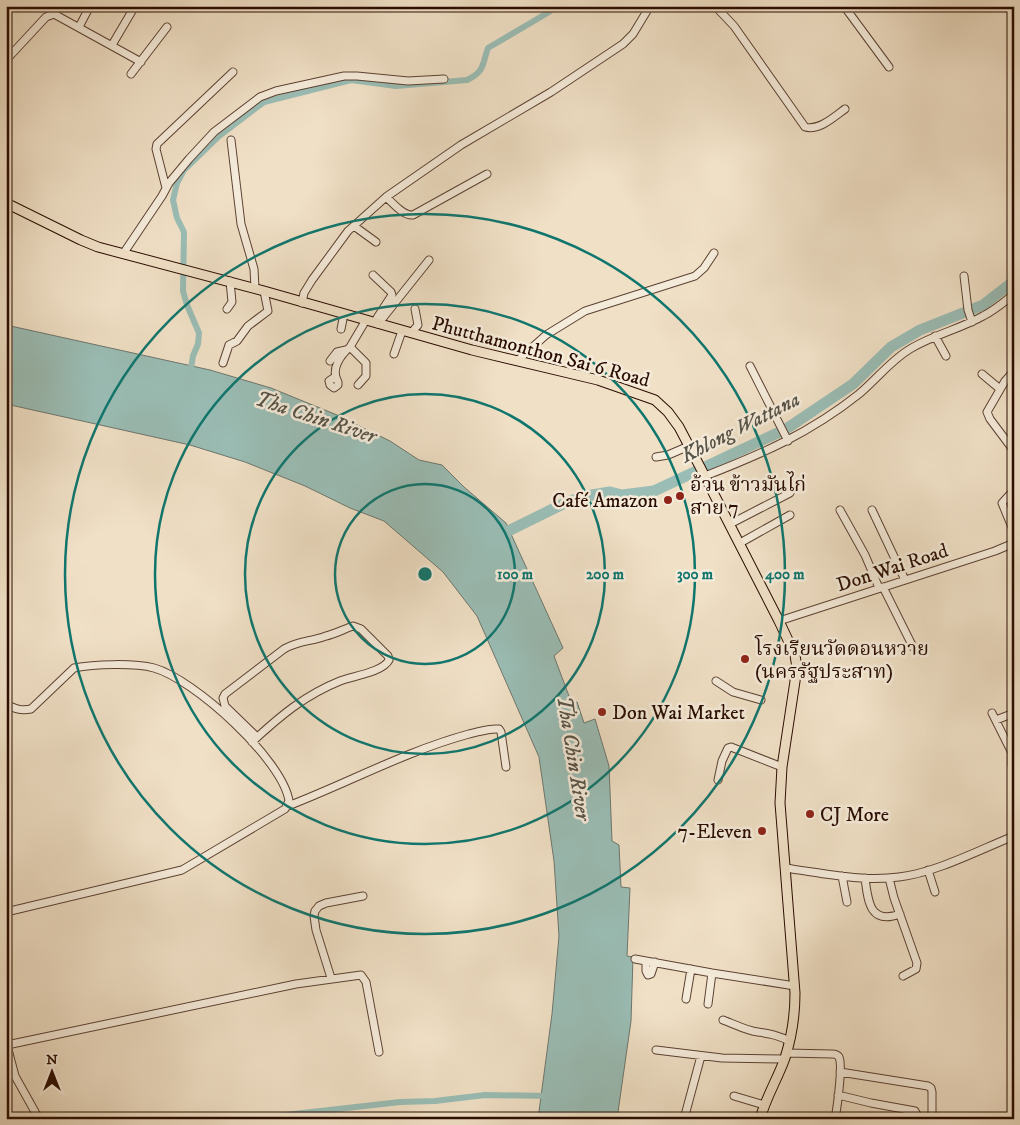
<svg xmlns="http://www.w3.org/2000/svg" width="1020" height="1125" font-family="'IM FELL DW Pica','Noto Serif Thai',serif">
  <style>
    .water { fill: #9abdb5; stroke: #6d766d }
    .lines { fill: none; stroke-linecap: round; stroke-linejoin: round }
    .canal { stroke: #9abdb5; stroke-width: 6 }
    .river { stroke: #9abdb5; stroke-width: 11 }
    .minor-casing { stroke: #5b4132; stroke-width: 9 }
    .major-casing { stroke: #290c00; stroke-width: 11 }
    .minor { stroke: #f5ebda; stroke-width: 7 }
    .major { stroke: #f0e0c6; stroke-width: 9 }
    .ring { fill: none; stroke: #0f766e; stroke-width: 2.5 }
    .poi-dot { fill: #8f2418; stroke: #f5ebda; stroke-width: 2 }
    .labels { text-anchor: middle; stroke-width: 5; stroke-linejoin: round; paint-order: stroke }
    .street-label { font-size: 20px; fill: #290c00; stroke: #f5ebda }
    .poi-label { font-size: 20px; fill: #290c00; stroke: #f5ebda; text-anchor: start }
    .water-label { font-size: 21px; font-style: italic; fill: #565348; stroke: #f5ebda }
    .centre { fill: #0f766e; stroke: #f5ebda; stroke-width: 2.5 }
    .ring-label { font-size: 15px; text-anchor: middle; font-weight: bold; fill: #0f766e; stroke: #f5ebda; stroke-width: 5; stroke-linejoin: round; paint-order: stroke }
  </style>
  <rect width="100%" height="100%" fill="#f0e0c6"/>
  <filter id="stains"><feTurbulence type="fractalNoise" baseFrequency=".004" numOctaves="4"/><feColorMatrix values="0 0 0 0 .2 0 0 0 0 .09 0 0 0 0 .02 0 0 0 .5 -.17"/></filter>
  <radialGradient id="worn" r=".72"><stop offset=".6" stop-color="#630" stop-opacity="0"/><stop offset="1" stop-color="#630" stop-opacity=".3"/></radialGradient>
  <path class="water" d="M6,325L210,370L271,388L337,415L390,441L419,460L442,465L464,487L506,523L563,648L554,656L572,704L577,702L584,723L595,719L609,766L612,841L619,845L621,887L630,888L627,956L633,957L631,1021L617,1119H538L552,1014L559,936L554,861L539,757L477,616L443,572L384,521L350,508L305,486L245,462L190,445L6,404Z"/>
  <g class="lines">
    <path class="canal" d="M190,374L193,356L198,344L199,333L187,305L183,291L184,232L177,218L173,200L177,183L184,170L219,136L264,102L351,80L396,86L467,80C485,71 482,65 488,48L549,12L556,6
      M250,1119L400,1102L435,1101L485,1095L550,1096"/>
    <path class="river" d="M496,537L567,502L586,496L610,492L622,495L654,491L786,429L853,384L891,347L920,330L983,305L1014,281"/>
    <defs>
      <path id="minor" d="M715,6L734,26L805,127C819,131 834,117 845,109
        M844,6L889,67
        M79,27L90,6
        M112,45L135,6
        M6,60L46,17L54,14L141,62
        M131,74L167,27
        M231,140L241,224L254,269L255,288
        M166,188L156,149L157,144L233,72
        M386,197C393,203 403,216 413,215L487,174
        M354,226L376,242
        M123,254L162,196L169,183L189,159L214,132L260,97L276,91L344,76H357L408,81L444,79
        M373,275L391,292L392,295L377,318
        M964,276L968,310L972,322
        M302,303L304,293L312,280L348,231L386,197L461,145L551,92L623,44L633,34L650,6
        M227,309L232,302L230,281
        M378,324L429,260
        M341,329L344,314
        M411,333L418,325L415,309
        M935,336L946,356
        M394,354L402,331
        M330,361L337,352L346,350
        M517,361L546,335L585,311L695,276L704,268L714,253
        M223,363L229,345L237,341L248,326L268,311L264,291
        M750,366L788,441
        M1014,371L1005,381L987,412L990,419L1014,451
        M982,374L1000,389
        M335,377L329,381L330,385L334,388L338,385V382C330,369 341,355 350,347
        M358,385L366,376V363L350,347L366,320
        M656,457L668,455L689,446
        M705,476C762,454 810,433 859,394C877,379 890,361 910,349C933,335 960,329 983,316C995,310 1004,302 1014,294
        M1013,491L1002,503L1014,532
        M840,510L865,555L879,588
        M872,510L905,580
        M730,524L790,493
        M740,543L790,515
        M883,587L913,647
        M779,621L995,551L1014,543
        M716,681L733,692L761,700
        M6,704C15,709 21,711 31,709L74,668C94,664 135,663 154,668C194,679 283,760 289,801L285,809L182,870L6,912
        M992,713L1012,753V765L1014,772
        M996,720L1014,713
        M252,742C280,716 305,695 340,681C353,676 383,672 389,660L388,656L361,629L353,626C344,629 335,634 326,636C310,642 300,640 284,649L225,694L223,698L225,706L257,737
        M718,780L722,761L728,748L731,747L782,767
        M288,806C348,783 406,751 469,734C479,732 488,728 499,729L501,732L506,767
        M785,868C822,873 861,882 899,877C935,873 979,850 1014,836
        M928,870L935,892
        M842,876L847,902
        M865,878C868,902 870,925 900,914
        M889,878L894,898L917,963L916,969L903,976
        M635,959L712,973L795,986
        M646,961V971L648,975L651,974L655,962
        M331,978L316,930L314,916L315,911L319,906L326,903L363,896
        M686,999L691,969
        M708,1004L712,973
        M723,1020C734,1024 747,1031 758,1032C770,1034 778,1035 789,1041
        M6,1042L15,1076L39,1119
        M7,1045L296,984L361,975L366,982L379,1052
        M656,1050L722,1058L784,1059
        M786,1053L832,1054C835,1054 837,1054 839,1057C843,1066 837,1108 835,1119
        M840,1072L928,1086L931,1088L932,1092V1119
        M838,1095L871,1103L915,1111L919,1119
        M734,1096L764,1105
        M684,1119L701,1056"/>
      <path id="major" d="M6,203L81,240L98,247L264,291L472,350L598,380L655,400L668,412L679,427L699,465L779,621L795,655L797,668L782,767L780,803L795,993C795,1016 792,1036 785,1058C778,1078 766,1097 760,1119"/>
    </defs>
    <use href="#minor" class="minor-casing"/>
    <use href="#major" class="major-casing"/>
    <use href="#minor" class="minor"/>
    <use href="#major" class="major"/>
  </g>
  <g class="ring">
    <circle cx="425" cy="574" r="90"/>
    <circle cx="425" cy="574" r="180"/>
    <circle cx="425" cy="574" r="270"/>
    <circle cx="425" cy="574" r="360"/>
  </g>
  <g class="poi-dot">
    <circle cx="680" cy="496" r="5"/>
    <circle cx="668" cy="500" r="5"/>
    <circle cx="745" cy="659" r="5"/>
    <circle cx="602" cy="712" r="5"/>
    <circle cx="810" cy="814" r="5"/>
    <circle cx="762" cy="831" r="5"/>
  </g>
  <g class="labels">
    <g class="street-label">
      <text transform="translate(541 351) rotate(15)" y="7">Phutthamonthon Sai 6 Road</text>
      <text transform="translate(892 567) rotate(-18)" y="7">Don Wai Road</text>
    </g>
    <g class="poi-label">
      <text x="690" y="491">อ้วน ข้าวมันไก่<tspan x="690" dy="23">สาย 7</tspan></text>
      <text x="658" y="507" text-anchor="end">Café Amazon</text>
      <text x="755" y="655">โรงเรียนวัดดอนหวาย<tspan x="755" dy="23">(นครรัฐประสาท)</tspan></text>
      <text x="612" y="719">Don Wai Market</text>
      <text x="820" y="821">CJ More</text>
      <text x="752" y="838" text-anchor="end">7-Eleven</text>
    </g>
    <g class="water-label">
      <text transform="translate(316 417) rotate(18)" y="7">Tha Chin River</text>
      <text transform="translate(740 427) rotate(-27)" y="7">Khlong Wattana</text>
      <text transform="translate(574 758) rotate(81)" y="7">Tha Chin River</text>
    </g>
  </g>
  <circle cx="425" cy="574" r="8" class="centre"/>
  <g class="ring-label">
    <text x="515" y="579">100 m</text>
    <text x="605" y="579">200 m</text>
    <text x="695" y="579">300 m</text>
    <text x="785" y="579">400 m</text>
  </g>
  <rect width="1020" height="1125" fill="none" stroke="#f0e0c6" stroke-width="25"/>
  <rect x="8" y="8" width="1005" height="1110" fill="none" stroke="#290c00" stroke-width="2.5"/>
  <rect x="12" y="12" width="995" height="1100" fill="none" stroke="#290c00"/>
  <g transform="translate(52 1072)" stroke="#f5ebda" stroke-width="4" paint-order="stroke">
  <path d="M0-4L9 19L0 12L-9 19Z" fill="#290c00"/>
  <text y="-8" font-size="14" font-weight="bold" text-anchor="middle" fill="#290c00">N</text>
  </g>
  <rect width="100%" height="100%" filter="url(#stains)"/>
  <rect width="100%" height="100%" fill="url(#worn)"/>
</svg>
